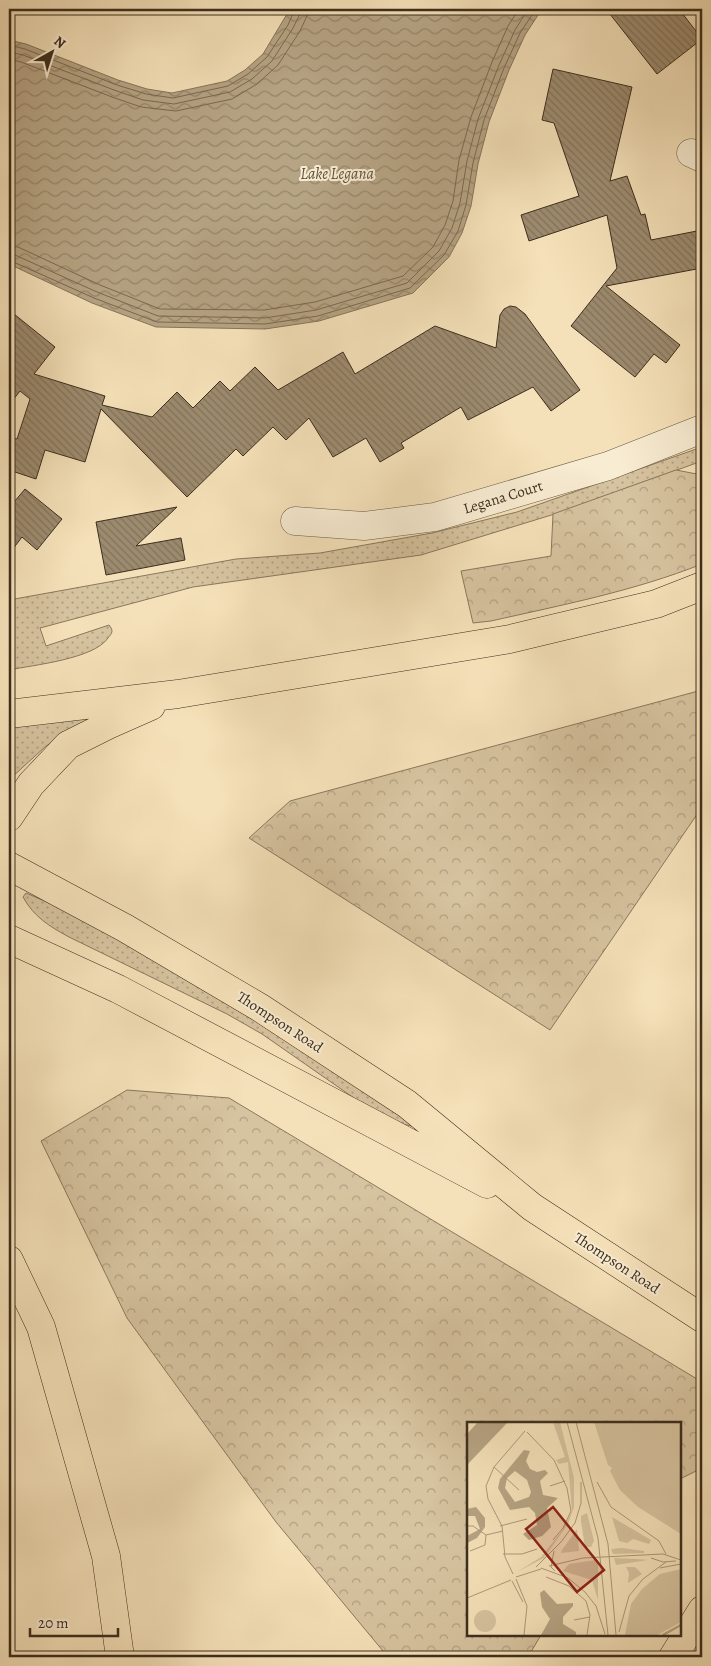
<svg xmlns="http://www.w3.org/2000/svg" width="711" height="1666" font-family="Alegreya,serif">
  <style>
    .grass { fill: url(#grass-dots); stroke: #8a785e }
    .forest { fill: url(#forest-crowns); stroke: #8a785e }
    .water { fill: url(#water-waves); stroke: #86755b }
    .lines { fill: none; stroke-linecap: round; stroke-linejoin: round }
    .shore { stroke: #7a6951; stroke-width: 1 }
    .building { fill: url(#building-back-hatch); stroke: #3d2e1e }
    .minor-casing { stroke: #6b5b45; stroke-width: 29 }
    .major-casing { stroke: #3d2e1e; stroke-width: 29 }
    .highway-casing { stroke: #3d2e1e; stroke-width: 29 }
    .minor { stroke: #f8ecd2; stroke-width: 28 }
    .major { stroke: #f5e1b9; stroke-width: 28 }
    .highway { stroke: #f5e1b9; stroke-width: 28 }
    .labels { text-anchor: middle; stroke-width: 4; stroke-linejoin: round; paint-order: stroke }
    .street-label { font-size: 15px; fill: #3d2e1e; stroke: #f8ecd2 }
    .water-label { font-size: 16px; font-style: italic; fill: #61513d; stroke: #f8ecd2 }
    .inset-river { fill: none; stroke: #b6a484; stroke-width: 2.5 }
    .inset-road { fill: none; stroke: #ab997b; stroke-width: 1 }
    .view { fill: #8f2418; fill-opacity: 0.15; stroke: #8f2418; stroke-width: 2.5 }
    .inset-edge { fill: none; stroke: #3d2e1e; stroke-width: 2.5 }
  </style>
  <defs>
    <pattern id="grass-dots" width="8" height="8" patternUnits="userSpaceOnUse" patternTransform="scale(1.25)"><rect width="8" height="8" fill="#d6c39f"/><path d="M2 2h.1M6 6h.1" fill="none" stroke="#af9f81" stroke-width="1.8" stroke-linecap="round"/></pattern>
    <pattern id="forest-crowns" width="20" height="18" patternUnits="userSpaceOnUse" patternTransform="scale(1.25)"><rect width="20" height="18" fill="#d6c39f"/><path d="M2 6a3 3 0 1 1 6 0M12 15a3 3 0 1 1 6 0" fill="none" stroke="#af9f81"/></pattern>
    <pattern id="water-waves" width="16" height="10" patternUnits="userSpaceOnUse" patternTransform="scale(1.25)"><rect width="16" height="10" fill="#b6a484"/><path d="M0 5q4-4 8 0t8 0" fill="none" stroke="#95866b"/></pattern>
    <pattern id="building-back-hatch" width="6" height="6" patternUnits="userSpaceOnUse" patternTransform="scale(1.25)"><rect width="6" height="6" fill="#9d8b6f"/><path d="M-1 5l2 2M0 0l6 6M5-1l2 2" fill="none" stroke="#81725b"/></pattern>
  </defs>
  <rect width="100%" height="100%" fill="#f5e1b9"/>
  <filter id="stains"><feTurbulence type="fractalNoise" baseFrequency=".004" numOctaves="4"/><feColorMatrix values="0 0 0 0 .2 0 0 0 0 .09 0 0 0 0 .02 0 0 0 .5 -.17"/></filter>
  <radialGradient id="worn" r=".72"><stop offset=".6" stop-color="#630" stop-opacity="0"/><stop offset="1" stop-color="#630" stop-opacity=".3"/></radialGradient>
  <path class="grass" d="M702,447V461L558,513L421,555L193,587L40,628L46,646L109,625C114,631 112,633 108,638C94,659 33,665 9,670V600L236,559L320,553L432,533L517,512Z
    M100,714L46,746L11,778L9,782V727Z
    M26,893L54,905L233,1001L424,1129L403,1124L377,1114L262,1034L227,1014L69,937C49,926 34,917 23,897Z"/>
  <path class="forest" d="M676,470L702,475V564C634,591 562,605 491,621L473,623L461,571L551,556L553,514Z
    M702,690V807L550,1030L249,838L290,801Z
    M127,1090L229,1098L702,1382V1468L680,1479V1424H468V1635H541L528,1657H388L276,1522L127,1318L41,1141Z"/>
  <path class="water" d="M290,9H542L525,35L509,70L489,122L478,164L471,206L462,233L449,257L413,293L319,321L265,329L156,327L92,303L9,264V40L26,44L118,80L147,89L172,93L227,81L245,70L263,54Z"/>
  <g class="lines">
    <path class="shore" d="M9,45L25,49L117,85L146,94L173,98L228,86L248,74L267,57L288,25L295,9
      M9,52L23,55L114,90L143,100L174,104L230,92L252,79L272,61L293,28L300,14L301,9
      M9,59L21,62L112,97L141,107L176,111L232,99L257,84L278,65L300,31L307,16L308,9
      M9,246L18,247L100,285L160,309L264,310L315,302L403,276L433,247L445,225L453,201L459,160L471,117L492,62L508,26L519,9
      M9,253L15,255L97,292L158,316L265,318L316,310L407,283L439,251L452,228L460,203L467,161L478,119L499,65L515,30L528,9
      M9,260L94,298L157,322L265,324L318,316L410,288L444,255L458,231L466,205L473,163L484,120L504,68L520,33L536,9"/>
  </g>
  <path class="building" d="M606,9H679L702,39L657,74Z
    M553,69L632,87L610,181L627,176L641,215L645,214L651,240L702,230V268L606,286L680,345L666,363L654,354L635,377L571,326L617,268L607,215L529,241L521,215L579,196L554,123L542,120Z
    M510,306L516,307L525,314L580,390L551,411L533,387L468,420L461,407L401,443L404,448L380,462L366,438L333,457L309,418L286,440L273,427L243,456L236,449L187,497L101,409L85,462L45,450L36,479L9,470V437L17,439L30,399L20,391L9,405V310L55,347L34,374L105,396L102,405L152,417L177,392L193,408L220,381L230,391L255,367L278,390L343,352L355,374L435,326L496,348L500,315L504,309Z
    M25,489L62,519L37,550L22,537L9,554V508Z
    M177,507L136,546L181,538L185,560L106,575L96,522Z"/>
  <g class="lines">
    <defs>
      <path id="minor" d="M691,153L702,158
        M295,521L364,526L435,517L608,466L702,429"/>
      <path id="major" d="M9,866L125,928L259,1007L407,1104L532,1207L702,1318
        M9,939L118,989L487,1184"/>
      <path id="highway" d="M9,714L178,694L510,639L656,604L702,586
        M9,817L31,784L68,745L108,725L151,706
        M9,1260L41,1327L106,1556L120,1657
        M673,1657L702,1610"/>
    </defs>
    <use href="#minor" class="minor-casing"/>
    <use href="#major" class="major-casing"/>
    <use href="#highway" class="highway-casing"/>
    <use href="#minor" class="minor"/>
    <use href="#major" class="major"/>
    <use href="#highway" class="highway"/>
  </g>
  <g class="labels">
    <g class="street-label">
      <text transform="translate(503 497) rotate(-17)" y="5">Legana Court</text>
      <text transform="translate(280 1022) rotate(33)" y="5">Thompson Road</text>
      <text transform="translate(617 1263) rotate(33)" y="5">Thompson Road</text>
    </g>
    <g class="water-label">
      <text x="337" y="179">Lake Legana</text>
    </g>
  </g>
  <g transform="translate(467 1422)">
    <rect width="214" height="214" fill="#f5e1b9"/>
    <path d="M86,0H93L107,56V85L101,102L77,136L50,150L74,135L94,110L105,89L101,40L92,42L89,38L98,35ZM214,147V200L190,213H158L164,182L175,167L193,152Z" fill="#d6c39f"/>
    <path d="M120,91L127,119L124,125H118L114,100V94ZM145,95L184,118L182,122L166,117L160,121L152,119ZM110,107L112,129L94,131L95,128ZM155,126L177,129V131L146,132L144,127ZM147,136L170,137L181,138L149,143ZM129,138L131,141V178L125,158L96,149L102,142ZM159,145H168L175,152L161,161L162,151Z" fill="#d6c39f"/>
    <path d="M127,0H214V112L171,85L153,68L143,49L145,46L141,43Z" fill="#d6c39f"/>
    <path d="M7 199a11 11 0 1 1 22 0a11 11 0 1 1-22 0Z" fill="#d6c39f"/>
    <path d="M11,0H41L0,43V12ZM57,28L63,29L59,39L63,47L70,50L78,48L81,51L73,59L76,73L91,76L80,86L84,105L75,114L62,118L56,112L70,103L68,91L62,85L43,88L31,66L33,57ZM48,49L60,58L64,70L62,75L48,80L38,66L40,56ZM9,85L18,96V105L10,116L0,121V114L13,107L8,94H0V87ZM77,168L90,182L106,181V184L96,195V202L109,210V213H74L83,197L75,185L73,171Z" fill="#b6a484" fill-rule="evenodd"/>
    <path class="inset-river" d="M196,213L214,203"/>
    <path class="inset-road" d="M100,0L131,116L141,213M109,0L141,122L149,213M60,10L87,38L100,66L104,89L96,106L86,118M27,45L52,68M130,60L144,85L192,119L199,132M83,64L98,59M0,104H6L19,113L36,109M33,104L60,97M3,129L18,123L19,113M87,129L84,145L88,149M36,132H55L70,127M184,136L196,140L209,139M82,144L116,136L196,132L214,138M69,145L94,120L108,101L114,81V60M74,146L101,156L118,170L129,184L138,212M193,146L214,142M46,152L38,135L35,104L21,77L19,64L27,45L58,9M49,155L74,147M79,155L102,164L119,179L123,193L120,213M49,157L60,184L57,213M45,159L56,180M0,176L44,158M107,198L123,195M152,210L162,174L176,157L199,140"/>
    <path class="view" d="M86,85L137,148L110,170L59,107Z"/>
    <rect width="214" height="214" class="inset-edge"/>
  </g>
  <rect width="711" height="1666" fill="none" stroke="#f5e1b9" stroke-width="30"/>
  <rect x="10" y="10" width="691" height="1646" fill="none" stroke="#3d2e1e" stroke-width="2.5"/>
  <rect x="15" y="15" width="681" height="1636" fill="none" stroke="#3d2e1e"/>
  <g transform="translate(52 52) rotate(39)" stroke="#f8ecd2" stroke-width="4" paint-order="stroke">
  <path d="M0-4L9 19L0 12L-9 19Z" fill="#3d2e1e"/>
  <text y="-8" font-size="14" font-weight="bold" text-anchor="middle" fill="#3d2e1e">N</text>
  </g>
  <path d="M30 1628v8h88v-8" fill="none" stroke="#3d2e1e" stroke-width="2.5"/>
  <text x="38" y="1628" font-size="15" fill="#3d2e1e" stroke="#f8ecd2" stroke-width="4" paint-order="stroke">20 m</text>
  <rect width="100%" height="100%" filter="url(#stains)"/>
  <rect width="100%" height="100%" fill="url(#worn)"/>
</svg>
